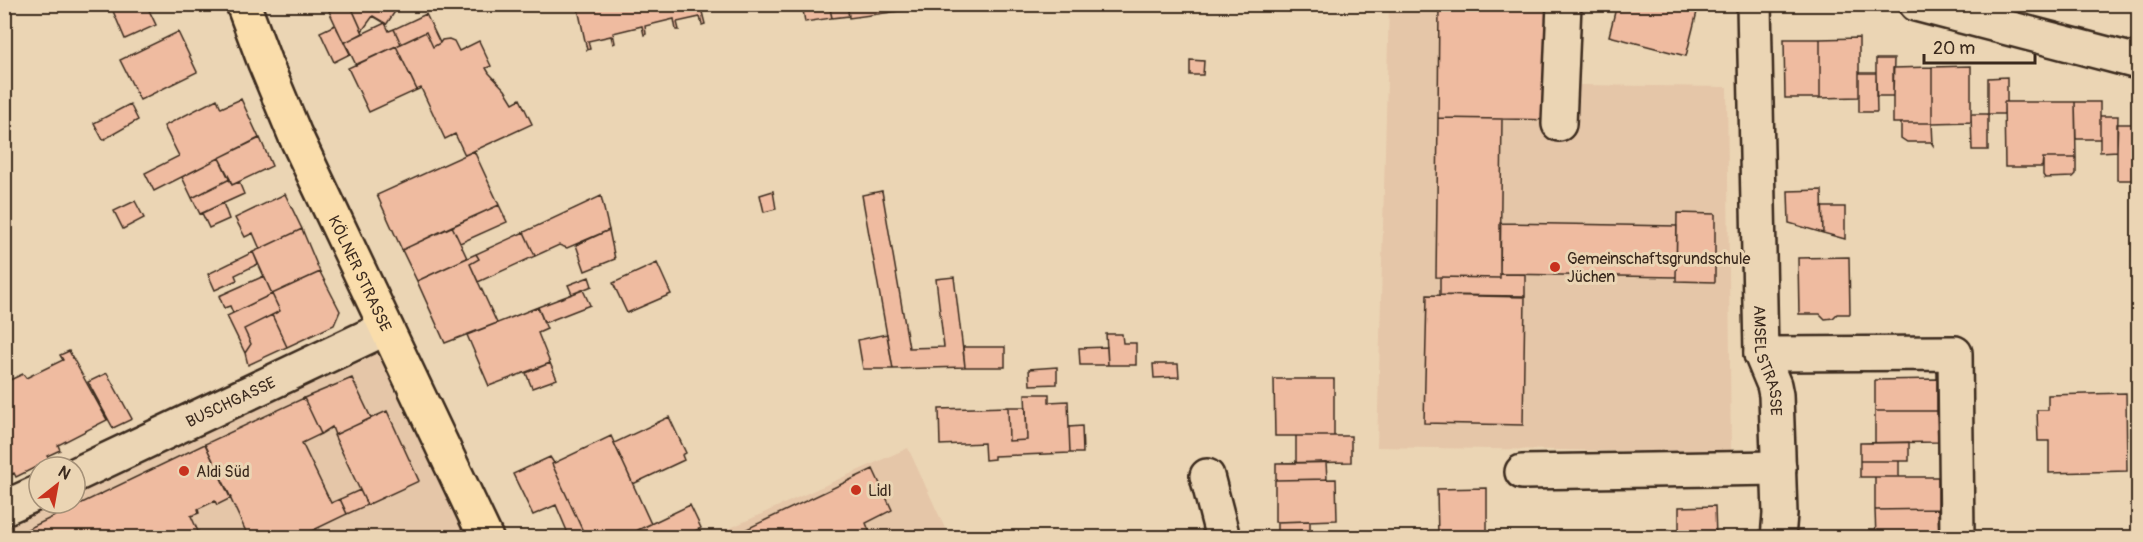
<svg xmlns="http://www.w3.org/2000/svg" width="2143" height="542" font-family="Pangolin,sans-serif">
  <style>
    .built { fill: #e5c6a8 }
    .building { fill: #efbba0; stroke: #3b2a1e; stroke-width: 1.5 }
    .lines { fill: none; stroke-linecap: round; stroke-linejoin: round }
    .minor-casing { stroke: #3b2a1e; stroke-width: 38 }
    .major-casing { stroke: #3b2a1e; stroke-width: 38 }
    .minor { stroke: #ebd5b4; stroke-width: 33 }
    .major { stroke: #faddab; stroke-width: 33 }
    .poi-dot { fill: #c8321e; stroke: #ebd5b4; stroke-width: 2 }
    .labels { text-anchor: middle; stroke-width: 6; stroke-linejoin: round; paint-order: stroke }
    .poi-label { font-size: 16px; fill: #3b2a1e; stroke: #ebd5b4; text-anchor: start }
    .street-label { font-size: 16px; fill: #3b2a1e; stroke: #ebd5b4 }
  </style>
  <rect width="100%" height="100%" fill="#ebd5b4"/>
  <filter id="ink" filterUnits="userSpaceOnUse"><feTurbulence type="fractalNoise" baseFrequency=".0167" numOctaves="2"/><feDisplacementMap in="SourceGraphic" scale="12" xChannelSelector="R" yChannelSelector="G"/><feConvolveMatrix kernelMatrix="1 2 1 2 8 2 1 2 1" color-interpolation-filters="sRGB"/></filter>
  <g filter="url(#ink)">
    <path class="built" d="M1389,5H1581L1580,85L1727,87L1731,453L1377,447Z
      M384,349L473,538H5V528L58,503H75V495Z
      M908,448L949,537L708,538Z"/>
    <path class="building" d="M128,4H146L156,25L125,39L113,11Z
      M343,4H350L363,33L344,43L329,11Z
      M350,4H400L386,25L385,23L373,16L362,31Z
      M577,4H700L705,24L702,25L700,17L677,22L679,30H676L674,19L645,26L646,34L644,35L642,26L613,33L615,43L613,44L611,36L588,41L590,49L587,50Z
      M802,4H829L832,18L805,22Z
      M829,4H847L849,16L832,18Z
      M847,4H905L906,10L849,18Z
      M1439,4H1557L1555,120L1438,118Z
      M1617,4H1699L1686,56L1609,36Z
      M426,14L440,43L433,47L426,32L401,44L394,29Z
      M385,23L389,31L394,29L401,44L356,65L345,42Z
      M335,25L350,54L334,62L320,32Z
      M178,32L197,72L140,100L120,60Z
      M426,32L433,47L440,43L442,40L449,39L454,41L459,51L479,41L491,66L486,68L489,73L505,90L513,103L520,99L532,124L465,155L455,134L445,139L421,88L417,90L396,46Z
      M1859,38V97L1820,98V39Z
      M1784,39H1820V98H1785Z
      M396,46L417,90L369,112L348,68Z
      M1876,59H1894L1893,96H1876Z
      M1190,60L1204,61L1203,75H1190Z
      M1971,66V122L1932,123V67Z
      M1932,67V123H1893V68Z
      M1859,73H1876L1877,112H1859Z
      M2007,77V102H2004V114H1988V78Z
      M217,99L221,108L241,99L259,138L154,191L145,173L179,156L164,126Z
      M2004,102H2075L2076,158H2043L2042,167H2005Z
      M2075,102H2100V139H2076Z
      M130,104L138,120L103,140L94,123Z
      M1971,114H1988V150H1972Z
      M2100,116H2118L2117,151L2100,152Z
      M1438,118L1502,119L1500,278L1436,277Z
      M1901,123H1932L1933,145L1931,142H1907L1901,138Z
      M2117,124H2138V180H2117Z
      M260,138L272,166L232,185L219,158Z
      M474,151L499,205L402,250L377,195Z
      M219,158L230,179L192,198L182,177Z
      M2043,158H2076V174L2073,177L2045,178L2043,175Z
      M230,179L232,185L239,182L244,194L200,214L192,198Z
      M1822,190L1823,233L1789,223L1788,191Z
      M773,191L776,209L764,212L760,195Z
      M882,191L909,348L944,347L936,279L954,277L965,367L893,369L862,195Z
      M285,194L302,229L260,249L253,233L245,237L235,218Z
      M601,196L609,230L567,248L559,245L535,256L524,232Z
      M135,201L144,218L123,229L114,211Z
      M223,203L229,219L209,228L202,213Z
      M499,205L507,222L460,243L452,226Z
      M1822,207H1845V239L1823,233Z
      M1677,213L1715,214V282L1676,281Z
      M1500,223L1677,226L1676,277L1500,274Z
      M452,226L467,258L417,281L402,250Z
      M302,229L320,272L272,294L253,252Z
      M609,230L615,259L585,271L576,245Z
      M524,232L535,256L478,282L470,264L479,259L476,254Z
      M253,252L258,264L235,275L237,280L215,290L208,274Z
      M476,254L479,259L470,264L497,323L445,343L417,281Z
      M1849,257L1850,314H1837L1833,318L1825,319L1820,314H1799L1798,258Z
      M657,263L671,294L627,313L613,283Z
      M320,272L340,311L334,325L287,347L272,315L280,311L272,294Z
      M1500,274H1525V296L1440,295V277L1500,278Z
      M264,276L272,294L233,313L230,306L224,308L219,296Z
      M589,277L592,286L572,294L568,285Z
      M583,290L590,305L544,323L538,307Z
      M272,294L280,311L244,329L251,344L245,353L227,316Z
      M1427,295L1525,297L1523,425L1424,423Z
      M538,307L547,329L538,333L550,363L489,386L467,335Z
      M272,315L287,347L248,365L245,353L251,344L244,329Z
      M887,334L893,369H863L858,340Z
      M1106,334H1122L1123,343H1136V365H1108Z
      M963,347H1005V367H965Z
      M1107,347L1108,365H1080L1079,348Z
      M69,351L107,420L58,445L60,450L47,456L50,460L16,477L14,473L4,478V378L8,376L10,380L23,374L26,378L63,360L60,355Z
      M550,363L557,379L532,388L526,373Z
      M1153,364H1178L1179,377L1154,378Z
      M1057,367V384L1030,385L1029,369Z
      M107,373L132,419L113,428L88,382Z
      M352,378L371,418L335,435L332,427L321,434L304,398Z
      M1274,379H1334V436H1275Z
      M1937,379V411H1875V380Z
      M2126,393L2127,471L2049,473V441H2038L2037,410H2048V395Z
      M1025,394H1049V402L1068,401L1070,453L994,456V459L985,460L984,443L940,445L939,409L1008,407L1009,441L1027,440Z
      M304,398L321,434L302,443L331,503L340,499L347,514L297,538H249L205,444Z
      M1008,407H1026L1027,440L1009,441Z
      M387,411L419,481L367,505L334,435Z
      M1875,411H1937L1938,442L1875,443Z
      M669,417L686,453L682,455L684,460L633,484L614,443Z
      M1082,426L1083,453H1070L1069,427Z
      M611,436L651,524L622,538H586L552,464Z
      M1296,436H1351V462L1296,463Z
      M1909,442V461H1860V443Z
      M205,444L231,498L217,505L215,501L198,509L199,513L191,516L201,538H9Z
      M550,457L554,463L552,464L586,538H570L556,505L533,515L513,474Z
      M1860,461H1899V477H1860Z
      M1326,462L1327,479L1276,480V463Z
      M873,469L892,510L866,523L872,538H728Z
      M1875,477H1938V509L1875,510Z
      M1336,479L1337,520L1275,522V480Z
      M1487,488V538H1438L1437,489Z
      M360,490L367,505L347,514L340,499Z
      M690,505L701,528L681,538H641L638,530Z
      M1715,506L1716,538H1652V531H1679V507Z
      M1938,509L1939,538H1876L1875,510Z
      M1310,521V538H1277V522Z"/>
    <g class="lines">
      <defs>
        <g id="minor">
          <path id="s1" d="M1754,4L1761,354L1774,385L1776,395L1780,514L1778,538"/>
          <path d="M1916,4L2138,62"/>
          <path d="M1559,124L1564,4"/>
          <path d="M1761,354L1955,353L1957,538"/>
          <path d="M1522,472L1779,468"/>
          <path id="s2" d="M75,475L386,328"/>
          <path d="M1207,476L1223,538"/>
          <path d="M4,508L39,492"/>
        </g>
        <g id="major">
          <path id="s3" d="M243,4L265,63L295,135L486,538"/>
        </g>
      </defs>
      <use href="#minor" class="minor-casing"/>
      <use href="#major" class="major-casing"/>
      <use href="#minor" class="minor"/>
      <use href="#major" class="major"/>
    </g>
  </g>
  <g class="poi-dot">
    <circle cx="1555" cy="267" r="6"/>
    <circle cx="184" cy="471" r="6"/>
    <circle cx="856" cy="490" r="6"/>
  </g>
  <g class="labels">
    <g class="poi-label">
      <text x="1567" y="264">Gemeinschaftsgrundschule<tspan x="1567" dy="18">Jüchen</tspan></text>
      <text x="196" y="477">Aldi Süd</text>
      <text x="868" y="496">Lidl</text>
    </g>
    <g class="street-label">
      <text dy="6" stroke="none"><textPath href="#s3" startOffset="294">KÖLNER STRASSE</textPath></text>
      <text dy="6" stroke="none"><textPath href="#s1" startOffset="358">AMSELSTRASSE</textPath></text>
      <text dy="6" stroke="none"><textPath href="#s2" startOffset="172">BUSCHGASSE</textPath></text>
    </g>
  </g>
  <rect width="2143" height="542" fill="none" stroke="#ebd5b4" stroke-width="24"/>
  <rect x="12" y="12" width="2119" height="518" fill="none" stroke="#3b2a1e" stroke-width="2" filter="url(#ink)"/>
  <g transform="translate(57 485) rotate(31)"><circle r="28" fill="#ebd5b4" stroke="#a59178" stroke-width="1.5"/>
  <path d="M0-4.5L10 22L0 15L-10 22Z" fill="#c8321e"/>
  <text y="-9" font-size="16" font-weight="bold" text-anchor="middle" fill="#3b2a1e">N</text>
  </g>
  <path d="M1924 54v9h111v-9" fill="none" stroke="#3b2a1e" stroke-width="3"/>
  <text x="1933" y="54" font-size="18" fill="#3b2a1e" stroke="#ebd5b4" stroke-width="4.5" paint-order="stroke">20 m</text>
</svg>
